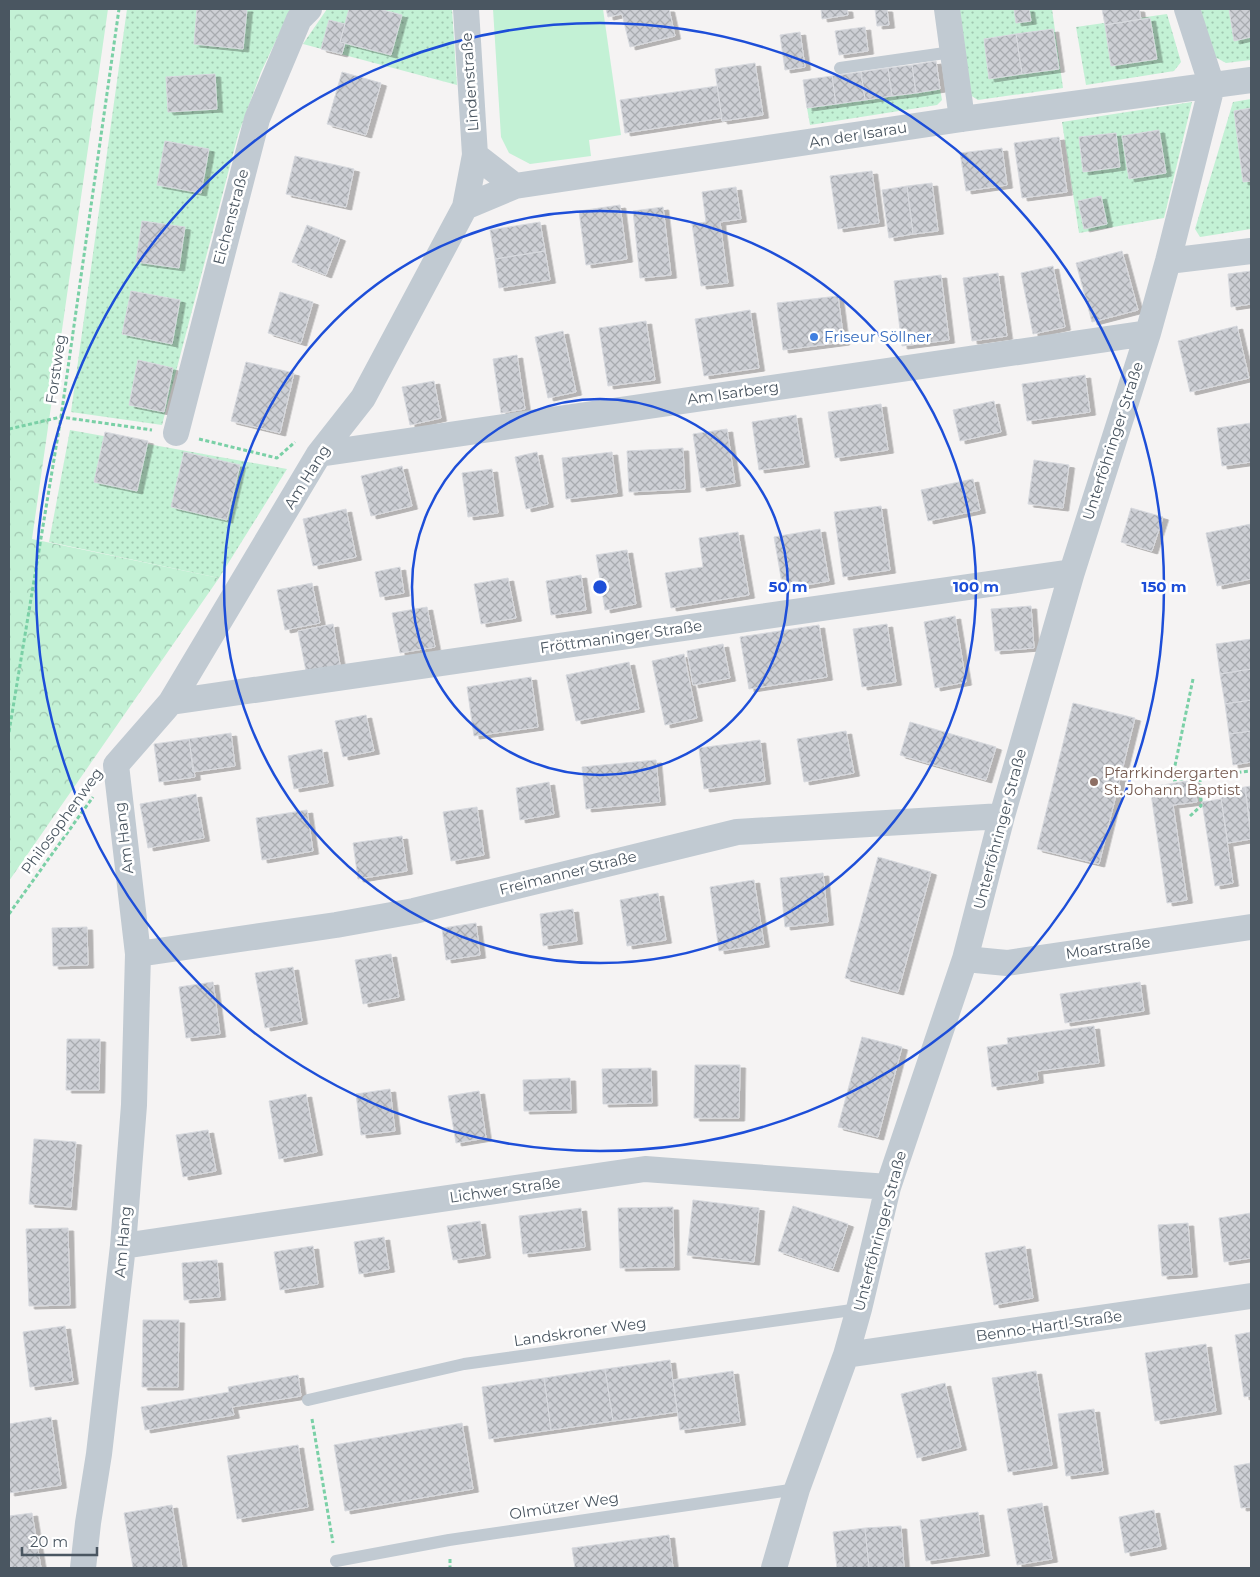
<svg xmlns="http://www.w3.org/2000/svg" width="1260" height="1577" font-family="Montserrat,sans-serif">
  <style>
    .grass { fill: url(#grass-dots) }
    .forest { fill: url(#forest-crowns) }
    .park { fill: #c3f1d5 }
    .building { fill: url(#building-cross-hatch); stroke: #d7d9de; filter: url(#shadow) }
    .lines { fill: none; stroke-linecap: round; stroke-linejoin: round }
    .path { stroke: #7ad0a6; stroke-width: 3; stroke-dasharray: 4 2.5; stroke-linecap: butt }
    .service { stroke: #c1cad2; stroke-width: 12 }
    .minor { stroke: #c1cad2; stroke-width: 26 }
    .ring { fill: none; stroke: #1d4ed8; stroke-width: 2.5 }
    .shop-dot { fill: #3f7fe0; stroke: #fff; stroke-width: 2 }
    .education-dot { fill: #8d6e63; stroke: #fff; stroke-width: 2 }
    .labels { text-anchor: middle; stroke-width: 5; stroke-linejoin: round; paint-order: stroke }
    .street-label { font-size: 15px; fill: #4a5661; stroke: #fff }
    .shop-label { font-size: 15px; fill: #366cbe; stroke: #fff; text-anchor: start }
    .education-label { font-size: 15px; fill: #785e54; stroke: #fff; text-anchor: start }
    .centre { fill: #1d4ed8; stroke: #fff; stroke-width: 2.5 }
    .ring-label { font-size: 15px; text-anchor: middle; font-weight: bold; fill: #1d4ed8; stroke: #fff; stroke-width: 5; stroke-linejoin: round; paint-order: stroke }
  </style>
  <defs>
    <pattern id="grass-dots" width="8" height="8" patternUnits="userSpaceOnUse" patternTransform="scale(1.25)"><rect width="8" height="8" fill="#c3f1d5"/><path d="M2 2h.1M6 6h.1" fill="none" stroke="#a0c6b0" stroke-width="1.8" stroke-linecap="round"/></pattern>
    <pattern id="forest-crowns" width="20" height="18" patternUnits="userSpaceOnUse" patternTransform="scale(1.25)"><rect width="20" height="18" fill="#c3f1d5"/><path d="M2 6a3 3 0 1 1 6 0M12 15a3 3 0 1 1 6 0" fill="none" stroke="#a0c6b0"/></pattern>
    <pattern id="building-cross-hatch" width="8" height="8" patternUnits="userSpaceOnUse" patternTransform="scale(1.25)"><rect width="8" height="8" fill="#cdcfd5"/><path d="M0 0l8 8M0 8l8-8" fill="none" stroke="#a8abb0"/></pattern>
    <filter id="shadow"><feDropShadow dx="5.5" dy="3" stdDeviation="0" flood-color="#0004"/></filter>
  </defs>
  <rect width="100%" height="100%" fill="#f5f3f3"/>
  <path class="grass" d="M127,9H291L261,72L238,135L162,425L71,412Z
    M327,9H452L457,85L303,44Z
    M958,9H1052L1063,88L978,100L970,95Z
    M1200,9H1251V60L1226,63L1215,57Z
    M1167,14L1181,62L1174,71L1086,85L1076,27Z
    M940,89L942,100L937,105L810,125L807,108Z
    M1251,99V229L1200,237L1195,229L1233,102Z
    M1192,102L1164,218L1079,233L1062,122Z
    M70,430L287,469L219,578L49,542Z"/>
  <path class="forest" d="M9,9H108L32,539L219,578L9,881Z"/>
  <path class="park" d="M493,9H603L621,135L589,140L591,156L530,164L509,153L501,137Z"/>
  <path class="building" d="M197,9H247L243,49L194,44Z
    M349,9H379L402,15L391,55L340,42Z
    M606,9H669L675,36L630,47L622,14L608,17Z
    M821,9H847L848,15L822,19Z
    M875,9H887L889,25L877,26Z
    M1014,9H1029L1031,21L1016,23Z
    M1102,9H1139L1141,19L1105,25Z
    M1229,9H1251V37L1234,41Z
    M1150,18L1157,59L1111,66L1105,25Z
    M329,20L345,24L340,42L345,43L342,54L321,49Z
    M865,27L868,51L839,55L835,31Z
    M1053,29L1059,69L1022,74L1016,34Z
    M800,32L805,67L785,70L780,35Z
    M1016,34L1022,74L989,79L984,39Z
    M936,61L940,89L916,93L912,65Z
    M755,63L763,115L722,121L715,69Z
    M912,65L916,93L892,96L888,68Z
    M888,68L892,96L865,100L861,72Z
    M342,72L381,83L366,135L327,124Z
    M861,72L865,100L836,104L832,76Z
    M215,74L217,109L168,112L166,77Z
    M832,76L836,104L807,108L803,80Z
    M717,86L722,118L625,133L620,100Z
    M1251,108V181L1243,182L1234,111Z
    M1159,130L1166,173L1129,179L1122,136Z
    M1116,133L1120,167L1083,172L1079,137Z
    M1059,137L1067,192L1022,198L1014,143Z
    M165,141L209,149L201,193L157,185Z
    M1002,148L1007,185L966,191L960,153Z
    M295,156L354,169L346,207L286,194Z
    M872,171L879,223L838,229L830,176Z
    M932,183L938,231L913,234L907,186Z
    M907,186L913,234L889,238L882,190Z
    M736,187L741,219L720,222L728,283L701,286L692,224L706,222L702,192Z
    M1101,196L1107,224L1084,229L1078,201Z
    M620,205L627,259L586,265L579,211Z
    M663,207L671,275L640,278L633,211Z
    M142,221L185,227L179,268L136,262Z
    M540,222L545,251L495,259L490,230Z
    M307,225L340,238L326,275L292,262Z
    M545,251L550,280L499,288L495,259Z
    M1122,251L1138,310L1092,322L1076,263Z
    M1053,266L1065,327L1033,334L1021,273Z
    M1251,271V304L1231,307L1228,274Z
    M998,273L1007,336L972,341L963,278Z
    M941,275L949,340L902,346L894,281Z
    M131,291L180,300L172,344L122,334Z
    M280,292L313,302L301,343L268,333Z
    M838,296L844,342L783,350L777,303Z
    M750,310L759,368L704,376L695,319Z
    M646,321L655,380L608,386L599,328Z
    M1237,326L1249,378L1190,392L1178,341Z
    M563,331L576,392L548,398L535,337Z
    M517,355L525,409L501,413L493,359Z
    M138,360L173,368L164,412L129,405Z
    M246,362L294,373L280,433L231,421Z
    M1085,375L1090,412L1027,421L1022,384Z
    M434,381L441,418L410,425L402,387Z
    M994,401L1001,432L960,441L953,410Z
    M881,404L888,450L835,458L828,412Z
    M796,415L804,464L759,470L752,422Z
    M1251,423V462L1222,466L1217,428Z
    M727,429L735,483L701,488L693,434Z
    M105,432L148,441L137,491L94,482Z
    M683,448L685,489L629,492L627,451Z
    M184,452L240,465L227,520L171,507Z
    M537,452L548,504L526,509L515,457Z
    M612,452L617,493L566,499L562,458Z
    M1034,460L1069,465L1063,508L1028,504Z
    M402,466L412,506L371,516L361,476Z
    M492,469L498,513L468,517L462,473Z
    M973,479L980,510L928,521L921,490Z
    M881,506L890,570L843,577L834,512Z
    M1131,508L1163,517L1152,551L1121,542Z
    M346,509L356,557L313,566L303,519Z
    M1251,524V579L1217,586L1206,533Z
    M820,529L829,581L783,589L774,537Z
    M738,532L749,595L671,608L665,573L703,567L699,538Z
    M627,550L636,604L605,610L596,555Z
    M400,567L404,593L380,597L375,572Z
    M581,575L586,610L551,615L546,581Z
    M508,578L516,618L481,624L474,584Z
    M312,583L320,623L285,630L277,590Z
    M1031,606L1034,648L995,651L991,609Z
    M427,607L435,647L400,653L392,613Z
    M955,616L966,682L935,688L924,622Z
    M333,624L340,665L306,671L298,631Z
    M887,624L896,682L862,687L853,629Z
    M819,625L827,677L749,689L740,637Z
    M1251,639V669L1220,674L1216,644Z
    M723,644L730,678L693,685L687,651Z
    M684,654L697,718L665,725L652,661Z
    M629,662L639,709L576,721L566,675Z
    M1251,669V700L1225,704L1220,674Z
    M531,677L538,727L474,736L467,687Z
    M1251,700V731L1229,734L1225,704Z
    M1073,703L1135,718L1099,864L1037,849Z
    M366,715L374,751L343,757L335,721Z
    M910,722L996,747L986,780L900,755Z
    M846,731L854,773L804,782L797,739Z
    M1251,731V762L1233,765L1229,734Z
    M231,733L235,766L193,772L189,739Z
    M189,739L195,777L159,782L154,744Z
    M760,740L765,781L704,789L699,748Z
    M322,749L328,783L294,789L288,756Z
    M656,760L660,802L586,809L582,767Z
    M1194,780L1197,802L1173,805L1187,900L1167,903L1150,787Z
    M549,782L554,814L520,820L516,788Z
    M1251,786V831L1245,787Z
    M1245,787L1251,839L1228,843L1220,791Z
    M196,794L204,838L148,848L140,804Z
    M1221,799L1233,883L1215,886L1202,802Z
    M477,807L484,855L451,861L443,812Z
    M307,810L313,851L262,860L256,818Z
    M402,836L407,871L358,879L353,843Z
    M878,857L931,872L898,992L845,978Z
    M823,873L828,922L785,927L780,878Z
    M754,880L764,944L719,951L710,887Z
    M658,893L666,940L627,946L620,900Z
    M573,909L577,941L543,946L540,914Z
    M476,923L480,955L446,960L442,928Z
    M87,927L88,965L53,966L52,928Z
    M391,954L399,997L363,1004L355,960Z
    M293,967L302,1021L265,1028L255,973Z
    M213,982L220,1034L186,1038L179,987Z
    M1140,982L1144,1011L1065,1023L1060,994Z
    M1094,1026L1099,1063L1037,1071L1038,1080L992,1087L987,1047L1008,1044L1007,1038Z
    M862,1037L902,1047L878,1137L838,1127Z
    M67,1039H100L99,1090H66Z
    M695,1065H740L739,1118H694Z
    M651,1068L652,1103L603,1104L602,1069Z
    M570,1078L571,1110L524,1111L523,1080Z
    M390,1089L395,1131L361,1135L356,1094Z
    M479,1091L486,1138L456,1143L448,1096Z
    M306,1094L317,1152L279,1159L269,1101Z
    M208,1130L216,1171L183,1177L176,1135Z
    M34,1139L76,1142L71,1207L29,1204Z
    M693,1200L759,1208L754,1262L687,1255Z
    M793,1206L848,1224L833,1269L778,1251Z
    M673,1207L674,1267L620,1268L618,1208Z
    M581,1208L585,1247L523,1254L519,1216Z
    M1251,1213V1258L1224,1262L1219,1218Z
    M480,1221L485,1255L453,1260L447,1226Z
    M1188,1223L1192,1274L1162,1276L1158,1225Z
    M68,1228L70,1305L29,1306L26,1229Z
    M384,1237L389,1269L359,1274L354,1242Z
    M313,1246L318,1284L280,1290L274,1252Z
    M1025,1246L1033,1298L994,1305L985,1253Z
    M217,1260L220,1297L184,1300L182,1263Z
    M143,1320H179L178,1387H142Z
    M65,1326L73,1381L30,1387L23,1332Z
    M1251,1332V1396L1244,1397L1235,1335Z
    M1206,1344L1216,1411L1155,1421L1145,1353Z
    M670,1360L677,1412L613,1421L605,1369Z
    M605,1369L613,1421L551,1430L544,1378Z
    M733,1371L740,1422L680,1430L673,1380Z
    M1036,1371L1052,1465L1008,1472L992,1378Z
    M298,1375L301,1396L232,1407L234,1415L145,1430L141,1407L229,1392L228,1387Z
    M544,1378L551,1430L489,1439L482,1387Z
    M945,1383L961,1447L917,1458L901,1394Z
    M1094,1409L1103,1471L1066,1476L1058,1414Z
    M51,1417L61,1485L9,1493V1424Z
    M462,1423L473,1489L345,1511L334,1445Z
    M298,1445L308,1507L237,1519L227,1456Z
    M1251,1463V1507L1241,1508L1234,1466Z
    M1042,1503L1052,1559L1017,1565L1007,1509Z
    M172,1505L182,1568H133L124,1513Z
    M1154,1510L1161,1546L1125,1553L1119,1517Z
    M978,1512L984,1553L926,1561L920,1520Z
    M32,1513L41,1568H9V1516Z
    M901,1526L904,1567L869,1568L865,1528Z
    M865,1528L869,1568H837L833,1532Z
    M669,1535L673,1568H575L572,1548Z"/>
  <g class="lines">
    <path class="path" d="M9,429L61,417L152,430
      M199,439L277,458L295,442
      M1193,679L1172,780L1251,771
      M9,732L61,417L119,9
      M1190,816L1201,806L1200,777
      M9,914L93,797
      M312,1419L333,1543
      M450,1559V1568"/>
    <path class="service" d="M840,68L952,52
      M308,1400L464,1364L859,1309
      M336,1561L449,1540L797,1489"/>
    <path class="minor" d="M947,9L962,119
      M475,155L515,186L962,119L1251,80
      M465,207L515,186
      M1168,261L1251,251
      M176,433L257,119L299,19L309,9
      M319,454L1148,333
      M171,702L1072,572
      M138,954L336,925L414,911L737,832L1002,816
      M965,959L1007,963L1251,927
      M123,1246L645,1169L888,1187
      M846,1355L1251,1296
      M83,1568L88,1523L99,1454L123,1246L134,1105L138,954L116,765L171,702L319,454L363,398L465,207L475,155L466,9
      M774,1568L797,1489L846,1355L859,1309L888,1187L965,959L1002,816L1072,572L1148,333L1168,261L1212,86L1187,9"/>
  </g>
  <g class="ring">
    <circle cx="600" cy="587" r="188"/>
    <circle cx="600" cy="587" r="376"/>
    <circle cx="600" cy="587" r="564"/>
  </g>
  <circle class="shop-dot" cx="814" cy="337" r="5"/>
  <circle class="education-dot" cx="1094" cy="782" r="5"/>
  <g class="labels">
    <g class="street-label">
      <text transform="translate(470 82) rotate(-94)" y="5">Lindenstraße</text>
      <text transform="translate(858 135) rotate(-9)" y="5">An der Isarau</text>
      <text transform="translate(231 217) rotate(-75)" y="5">Eichenstraße</text>
      <text transform="translate(56 369) rotate(-82)" y="5">Forstweg</text>
      <text transform="translate(733 393) rotate(-8)" y="5">Am Isarberg</text>
      <text transform="translate(1113 441) rotate(-72)" y="5">Unterföhringer Straße</text>
      <text transform="translate(307 477) rotate(-58)" y="5">Am Hang</text>
      <text transform="translate(621 637) rotate(-8)" y="5">Fröttmaninger Straße</text>
      <text transform="translate(62 821) rotate(-54)" y="5">Philosophenweg</text>
      <text transform="translate(1000 829) rotate(-75)" y="5">Unterföhringer Straße</text>
      <text transform="translate(124 838) rotate(-97)" y="5">Am Hang</text>
      <text transform="translate(568 873) rotate(-14)" y="5">Freimanner Straße</text>
      <text transform="translate(1108 948) rotate(-8)" y="5">Moarstraße</text>
      <text transform="translate(505 1190) rotate(-8)" y="5">Lichwer Straße</text>
      <text transform="translate(880 1231) rotate(-75)" y="5">Unterföhringer Straße</text>
      <text transform="translate(123 1242) rotate(-85)" y="5">Am Hang</text>
      <text transform="translate(1049 1326) rotate(-8)" y="5">Benno-Hartl-Straße</text>
      <text transform="translate(580 1332) rotate(-8)" y="5">Landskroner Weg</text>
      <text transform="translate(564 1506) rotate(-9)" y="5">Olmützer Weg</text>
    </g>
    <g class="shop-label">
      <text x="824" y="342">Friseur Söllner</text>
    </g>
    <g class="education-label">
      <text x="1104" y="778">Pfarrkindergarten<tspan x="1104" dy="17">St. Johann Baptist</tspan></text>
    </g>
  </g>
  <circle cx="600" cy="587" r="8" class="centre"/>
  <g class="ring-label">
    <text x="788" y="592">50 m</text>
    <text x="976" y="592">100 m</text>
    <text x="1164" y="592">150 m</text>
  </g>
  <rect width="1260" height="1577" fill="none" stroke="#4a5661" stroke-width="20"/>
  <path d="M22 1547v8h75v-8" fill="none" stroke="#4a5661" stroke-width="2.5"/>
  <text x="30" y="1547" font-size="15" fill="#4a5661" stroke="#ffffff" stroke-width="4" paint-order="stroke">20 m</text>
</svg>
